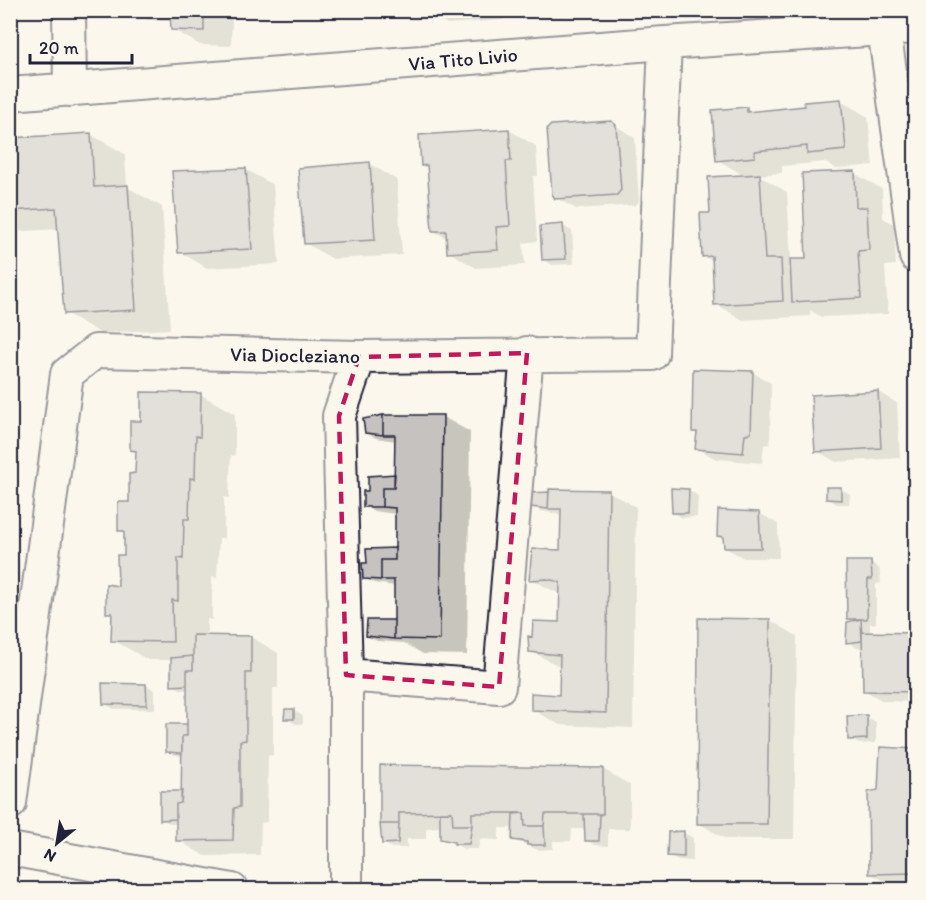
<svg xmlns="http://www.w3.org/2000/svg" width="926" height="900" font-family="Itim,sans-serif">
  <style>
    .shadow { fill: #0003 }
    .building { fill: #c6c2c0; stroke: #22223b; stroke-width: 1.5 }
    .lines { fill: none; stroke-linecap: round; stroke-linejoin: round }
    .street-casing { stroke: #22223b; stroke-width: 36 }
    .street { stroke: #fbf7ec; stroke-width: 32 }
    .marked { fill: none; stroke: #c2185b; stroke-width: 4.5; stroke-dasharray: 12 8; stroke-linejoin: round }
    .labels { text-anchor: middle; stroke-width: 4.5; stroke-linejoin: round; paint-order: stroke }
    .street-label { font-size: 20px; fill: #22223b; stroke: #fbf7ec }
  </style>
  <rect width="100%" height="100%" fill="#fbf7ec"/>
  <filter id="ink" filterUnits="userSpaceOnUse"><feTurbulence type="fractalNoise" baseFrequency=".0167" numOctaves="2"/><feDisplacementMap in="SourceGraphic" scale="12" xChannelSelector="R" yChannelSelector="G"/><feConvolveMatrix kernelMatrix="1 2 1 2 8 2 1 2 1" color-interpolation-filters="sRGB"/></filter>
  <g filter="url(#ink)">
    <path class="shadow" d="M131,10H235V19H232L231,46L200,45L172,29V21L148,20Z
      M428,10H503L504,20L447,24L428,13Z
      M534,10H620V13L547,18Z
      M841,101L868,117L873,165L836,169L825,162L782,166V173L758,175L787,192L791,260H808L854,173L882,189L883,218L894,224L896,265L885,266L888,314L821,317L810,310V316L743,320L716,304L714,262L703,256L711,214L746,177L718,160L746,108L753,112L806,108Z
      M610,122L635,138L639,201L636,205L576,209L556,198Z
      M509,130L536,146L538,176H533L537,241L523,243L525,265L476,268L449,252L448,239L433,231L429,169L422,165Z
      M90,134L125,154L127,187L162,207L170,329L100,333L66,313L59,229L10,232V140Z
      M370,164L397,180L402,255L333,259L305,243Z
      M245,169L273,185L279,264L207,268L180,252Z
      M563,226L572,231L574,264L552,265L543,259Z
      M752,372L771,383L770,444L764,445L762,463L716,459L697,448L698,433L693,431Z
      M878,392L897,403L900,458L836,462L817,451Z
      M200,394L235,414V456L231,455L229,498L224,497V538H219L217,578L212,577V620L207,619V637H251L278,653V688H273V755L268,756L267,822L261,823L260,855L205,856L178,840V824H171L161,819L183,792V757L168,752L188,727L189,690H182L173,685V660H148L113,640V615L108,612L119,587L125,556V534L120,530L131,504L137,475V452L131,449L142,423Z
      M443,417L470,432L467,655L423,654L404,643L377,641L367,636L395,623V586L374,583L364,578L396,549V514L374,511L365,506L369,492L396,476V441L376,438L366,432Z
      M840,488L850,494L849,504H837L828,499Z
      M689,490L698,496L697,517L682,518L673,512Z
      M608,491L636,507L633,728L560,725L533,710L561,697V667L530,651L561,624V595L531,579L562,551V515L541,511L532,506Z
      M759,513L778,524L779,558H744L725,548V539L719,535Z
      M870,562L879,568L881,583L876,584V623L870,624V634H916V702L883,701L864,690V647L857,648L848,642L855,622L849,618Z
      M770,620L797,636L794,839H726L698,823Z
      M146,685L155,690V709H114L104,703Z
      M294,711L303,716V724H295L286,718Z
      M866,717L876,722V743L859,744L850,739Z
      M916,750V889H898L870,873L879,791Z
      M381,766L603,769L630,785V829H608V846L595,845L586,840V829H572L571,841H553V849L538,850L514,840V828H499V840L480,839L478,849H464L442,838V827L426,828V839H407V848H392L383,843Z
      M684,833L693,838V861L678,860L669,855Z"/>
    <path class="building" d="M170,10H204V31L171,30Z
      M426,10H477L426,14Z
      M841,99L846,150L807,154V146L755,151V157L716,161L712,110L747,107V112L805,106L804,102Z
      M611,121L616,125L621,190L617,195L555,199L552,194L547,129L551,125Z
      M509,129L511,161H506L510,226L496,227L498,250L447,253L446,231H432L427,165L421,166L419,135Z
      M91,133L94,187L128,185L136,310L64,314L56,208L10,211V138Z
      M370,162L375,240L304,244L298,168Z
      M246,168L252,249L178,253L172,171Z
      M855,171L856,207H867L869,250L858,251L861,298L792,302L790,259H806L802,173Z
      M760,174L765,259H781L783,301L714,305L712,256L702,257L700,213H710L708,177Z
      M563,224L566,259L542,260L540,226Z
      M693,369L753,371L751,433L745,434L743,453L695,449L697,432H692Z
      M878,391L881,448L815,452L811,395Z
      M141,392L201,393L200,437L196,436L195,479L190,478L189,519H184L183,559L178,558V601L172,600L173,642L111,641L112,613H106V584L118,586L117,555H124V531H118V502H129V474L135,473L136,451L130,450V421H141Z
      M383,415H443L440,640L394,639V580H381V560H395V508L382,507V488H394L395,435H383Z
      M383,415V435L365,433L363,419Z
      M395,474L394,488H382V507H363V491H368V476Z
      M826,487H841V500L826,499Z
      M671,488L689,489L688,513H672Z
      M549,489L609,490L606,713L531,710V693L559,695L560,655L529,652L528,636L532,637L533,621L559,622L560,582L547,579L529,580L532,549L560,550L561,509H548Z
      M549,492L548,509L530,507V493Z
      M718,510L759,512L761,548H724L723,537L717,536Z
      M395,548V560H381V580L363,579L362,563H367L366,549Z
      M846,561H871L872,579H868L867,619H847Z
      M698,618L770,619L767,824H697Z
      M861,619L862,641L846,643L847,622Z
      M367,620H394V639L366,636Z
      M862,632L916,633V692L863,691Z
      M193,635L251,636V673H246V740L240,741V807L234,808L233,840L176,841V804L181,803L182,736H187V670H193Z
      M193,656V670H187V685L171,686V658Z
      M102,683L146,684L147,705L103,704Z
      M285,709H294V719H284Z
      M867,715V739L848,740L847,716Z
      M166,724H187V736H182V753L166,752Z
      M880,747L916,749V873L869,874L868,792L878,790Z
      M380,765L603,768V814H545L544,826H525L524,813H472V825H453L452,812L399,813V824H380Z
      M160,791H182L181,803L176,804V819L160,820Z
      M440,812H452L453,825H472L469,844H454V842L440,839Z
      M524,813L525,826H544L545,845H527V842L512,840L513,814Z
      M584,814H600L599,841H585Z
      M380,824H399L398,843L382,844Z
      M684,831V857L667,856L668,832Z"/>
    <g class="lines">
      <defs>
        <path id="street" d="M69,10L70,90
          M884,29L916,256
          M10,94L665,43L916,27
          M346,675L339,416L359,357
          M10,803L67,374L96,351L359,357L652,354L665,43
          M10,849L232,890
          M346,890V675L499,687L527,353"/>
      </defs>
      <use href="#street" class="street-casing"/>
      <use href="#street" class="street"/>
    </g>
  </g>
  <path d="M0 0H926V900H0ZM527,353L499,687L346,675L339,416L359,357Z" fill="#fbf7ec" fill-opacity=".55" fill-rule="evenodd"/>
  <path class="marked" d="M527,353L499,687L346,675L339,416L359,357Z"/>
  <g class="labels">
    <g class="street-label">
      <text transform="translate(463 59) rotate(-5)" y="7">Via Tito Livio</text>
      <text transform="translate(295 355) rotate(1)" y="7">Via Diocleziano</text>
    </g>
  </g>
  <rect width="926" height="900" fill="none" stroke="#fbf7ec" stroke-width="36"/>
  <rect x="18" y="18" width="890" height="864" fill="none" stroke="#22223b" stroke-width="2" filter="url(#ink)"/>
  <g transform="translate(57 843) rotate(210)" stroke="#fbf7ec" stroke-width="4.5" paint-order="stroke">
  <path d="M0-4.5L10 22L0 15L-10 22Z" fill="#22223b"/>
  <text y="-9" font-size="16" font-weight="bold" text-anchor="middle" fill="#22223b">N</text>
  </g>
  <path d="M30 54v9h102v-9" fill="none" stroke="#22223b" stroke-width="3"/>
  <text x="39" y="54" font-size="18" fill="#22223b" stroke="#fbf7ec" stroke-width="4.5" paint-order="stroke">20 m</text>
</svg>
